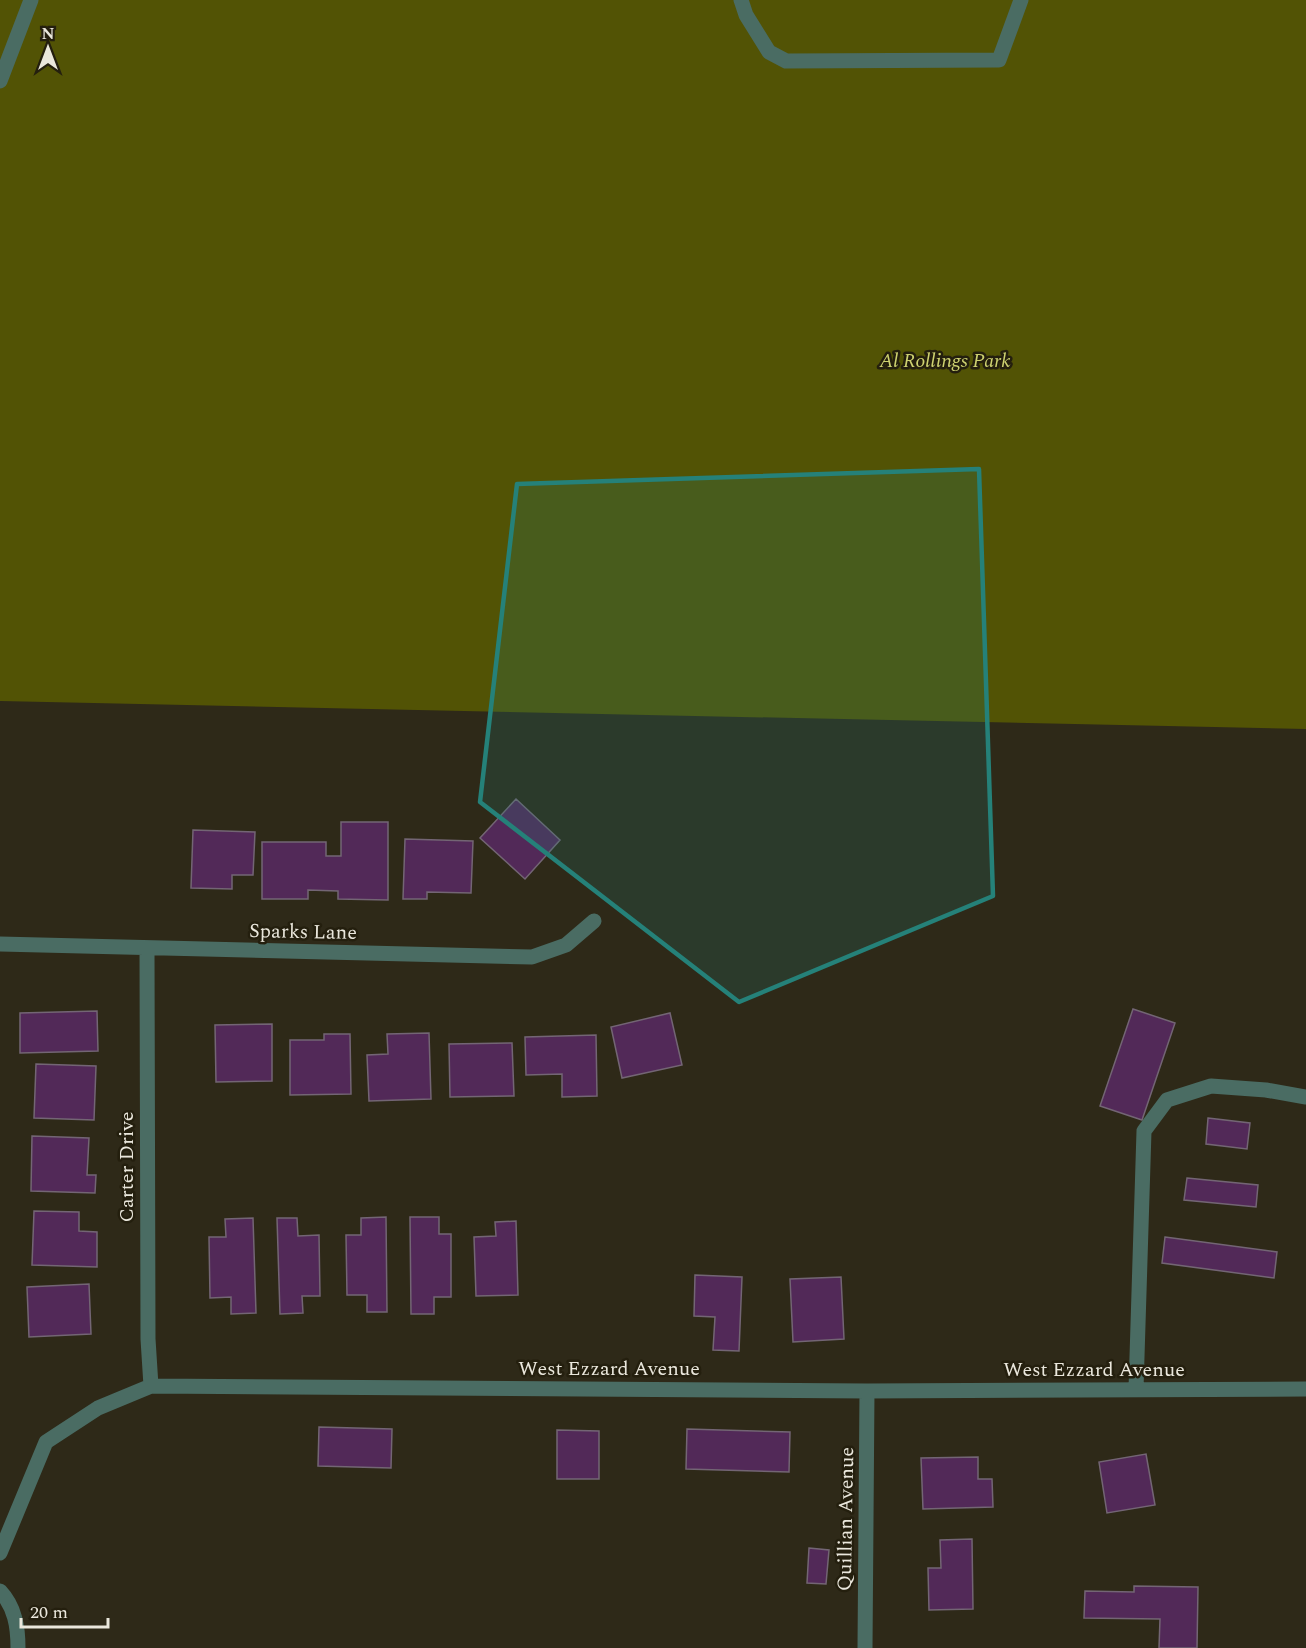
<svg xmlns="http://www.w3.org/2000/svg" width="1306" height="1648" font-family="Spectral,serif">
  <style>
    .green { fill: #525305 }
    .building { fill: #522958; stroke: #736574; stroke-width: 1.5 }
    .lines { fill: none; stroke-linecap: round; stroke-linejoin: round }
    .minor { stroke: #4a6c63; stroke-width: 15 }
    .marked { fill: #258179; fill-opacity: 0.2; stroke: #258179; stroke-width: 4.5; stroke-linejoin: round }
    .labels { text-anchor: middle; stroke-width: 5; stroke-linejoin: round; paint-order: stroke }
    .park-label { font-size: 20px; font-style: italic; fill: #ced270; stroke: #241f0e }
    .street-label { font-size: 20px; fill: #eae7dc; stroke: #241f0e }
  </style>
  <rect width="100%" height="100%" fill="#2e2918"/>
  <path class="green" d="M0,0H1306V729L0,701Z"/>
  <path class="building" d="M516,799L560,840L525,879L480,838Z
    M341,822H388V900L338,899V891L308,890V899H262V842H326V856H341Z
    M193,830L255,832L253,875H232V889L191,888Z
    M405,839L473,841L471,893L427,892V899H403Z
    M1133,1009L1175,1023L1142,1120L1100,1106Z
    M97,1011L98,1051L20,1053V1013Z
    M670,1013L682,1065L622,1078L611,1027Z
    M272,1024V1081L216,1082L215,1025Z
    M429,1033L431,1099L369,1101L367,1055L388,1054L387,1034Z
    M324,1034H350L351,1094L290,1095V1040H324Z
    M596,1035L597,1096L562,1097V1074L526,1075L525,1037Z
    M512,1043L514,1096L450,1097L449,1044Z
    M36,1064L96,1066L94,1120L34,1118Z
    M1208,1118L1250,1123L1247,1149L1206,1144Z
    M32,1136L89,1138L87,1175H96L95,1193L31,1191Z
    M1187,1178L1258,1185L1256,1207L1184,1200Z
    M34,1211L79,1212V1231L97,1232V1267L32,1265Z
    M386,1217L387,1312H367V1295H347L346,1235H361V1218Z
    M410,1217H439V1234H451V1297H434V1314H411Z
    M253,1218L256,1313L231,1314V1297L210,1298L209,1237H226L225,1219Z
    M277,1218H297L298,1236L319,1235L320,1296H302L303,1313L280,1314Z
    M516,1221L518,1295L476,1296L474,1237L496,1236L495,1222Z
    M1165,1237L1277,1252L1274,1278L1162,1263Z
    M695,1275L742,1277L739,1351L713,1350L715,1317L694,1316Z
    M841,1277L844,1339L793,1342L790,1279Z
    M89,1284L91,1334L29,1337L27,1287Z
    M319,1427L392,1429L391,1468L318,1466Z
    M687,1429L790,1432L789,1472L686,1469Z
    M557,1430L599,1431V1479H557Z
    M1146,1454L1155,1505L1107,1513L1099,1462Z
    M978,1457V1479H992L993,1507L923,1509L921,1458Z
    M972,1539L973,1609L929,1610L928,1568H941L940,1540Z
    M809,1548L829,1550L826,1584L807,1583Z
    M1134,1586L1198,1587L1197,1648H1159L1160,1619L1084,1618L1085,1591L1134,1592Z"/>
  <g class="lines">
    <path class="minor" d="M741,0L746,15L769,52L786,61L999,60L1021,0
      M0,81L31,0
      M0,944L532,957L566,945L594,921
      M147,948L148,1339L151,1386
      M1136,1389L1144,1131L1167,1100L1211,1086L1266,1090L1306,1097
      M0,1553L46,1442L98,1408L151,1386L867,1391L1306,1389
      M0,1591C15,1607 18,1627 18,1648
      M865,1648L867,1391"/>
  </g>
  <path class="marked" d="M979,469L993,896L739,1002L480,802L517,484Z"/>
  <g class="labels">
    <g class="park-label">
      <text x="945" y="367">Al Rollings Park</text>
    </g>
    <g class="street-label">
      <text transform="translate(303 931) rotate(1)" y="7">Sparks Lane</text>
      <text transform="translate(126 1167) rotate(-90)" y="7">Carter Drive</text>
      <text x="609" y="1375">West Ezzard Avenue</text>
      <text x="1094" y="1376">West Ezzard Avenue</text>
      <text transform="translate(845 1519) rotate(-89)" y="7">Quillian Avenue</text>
    </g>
  </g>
  <g transform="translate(48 48)" stroke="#241f0e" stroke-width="4.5" paint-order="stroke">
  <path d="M0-4.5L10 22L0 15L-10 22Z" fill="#eae7dc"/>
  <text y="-9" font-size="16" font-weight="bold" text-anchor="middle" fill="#eae7dc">N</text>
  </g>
  <path d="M21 1618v9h87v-9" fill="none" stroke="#eae7dc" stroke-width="3"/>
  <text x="30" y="1618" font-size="18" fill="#eae7dc" stroke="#241f0e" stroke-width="4.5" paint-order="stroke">20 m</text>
</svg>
